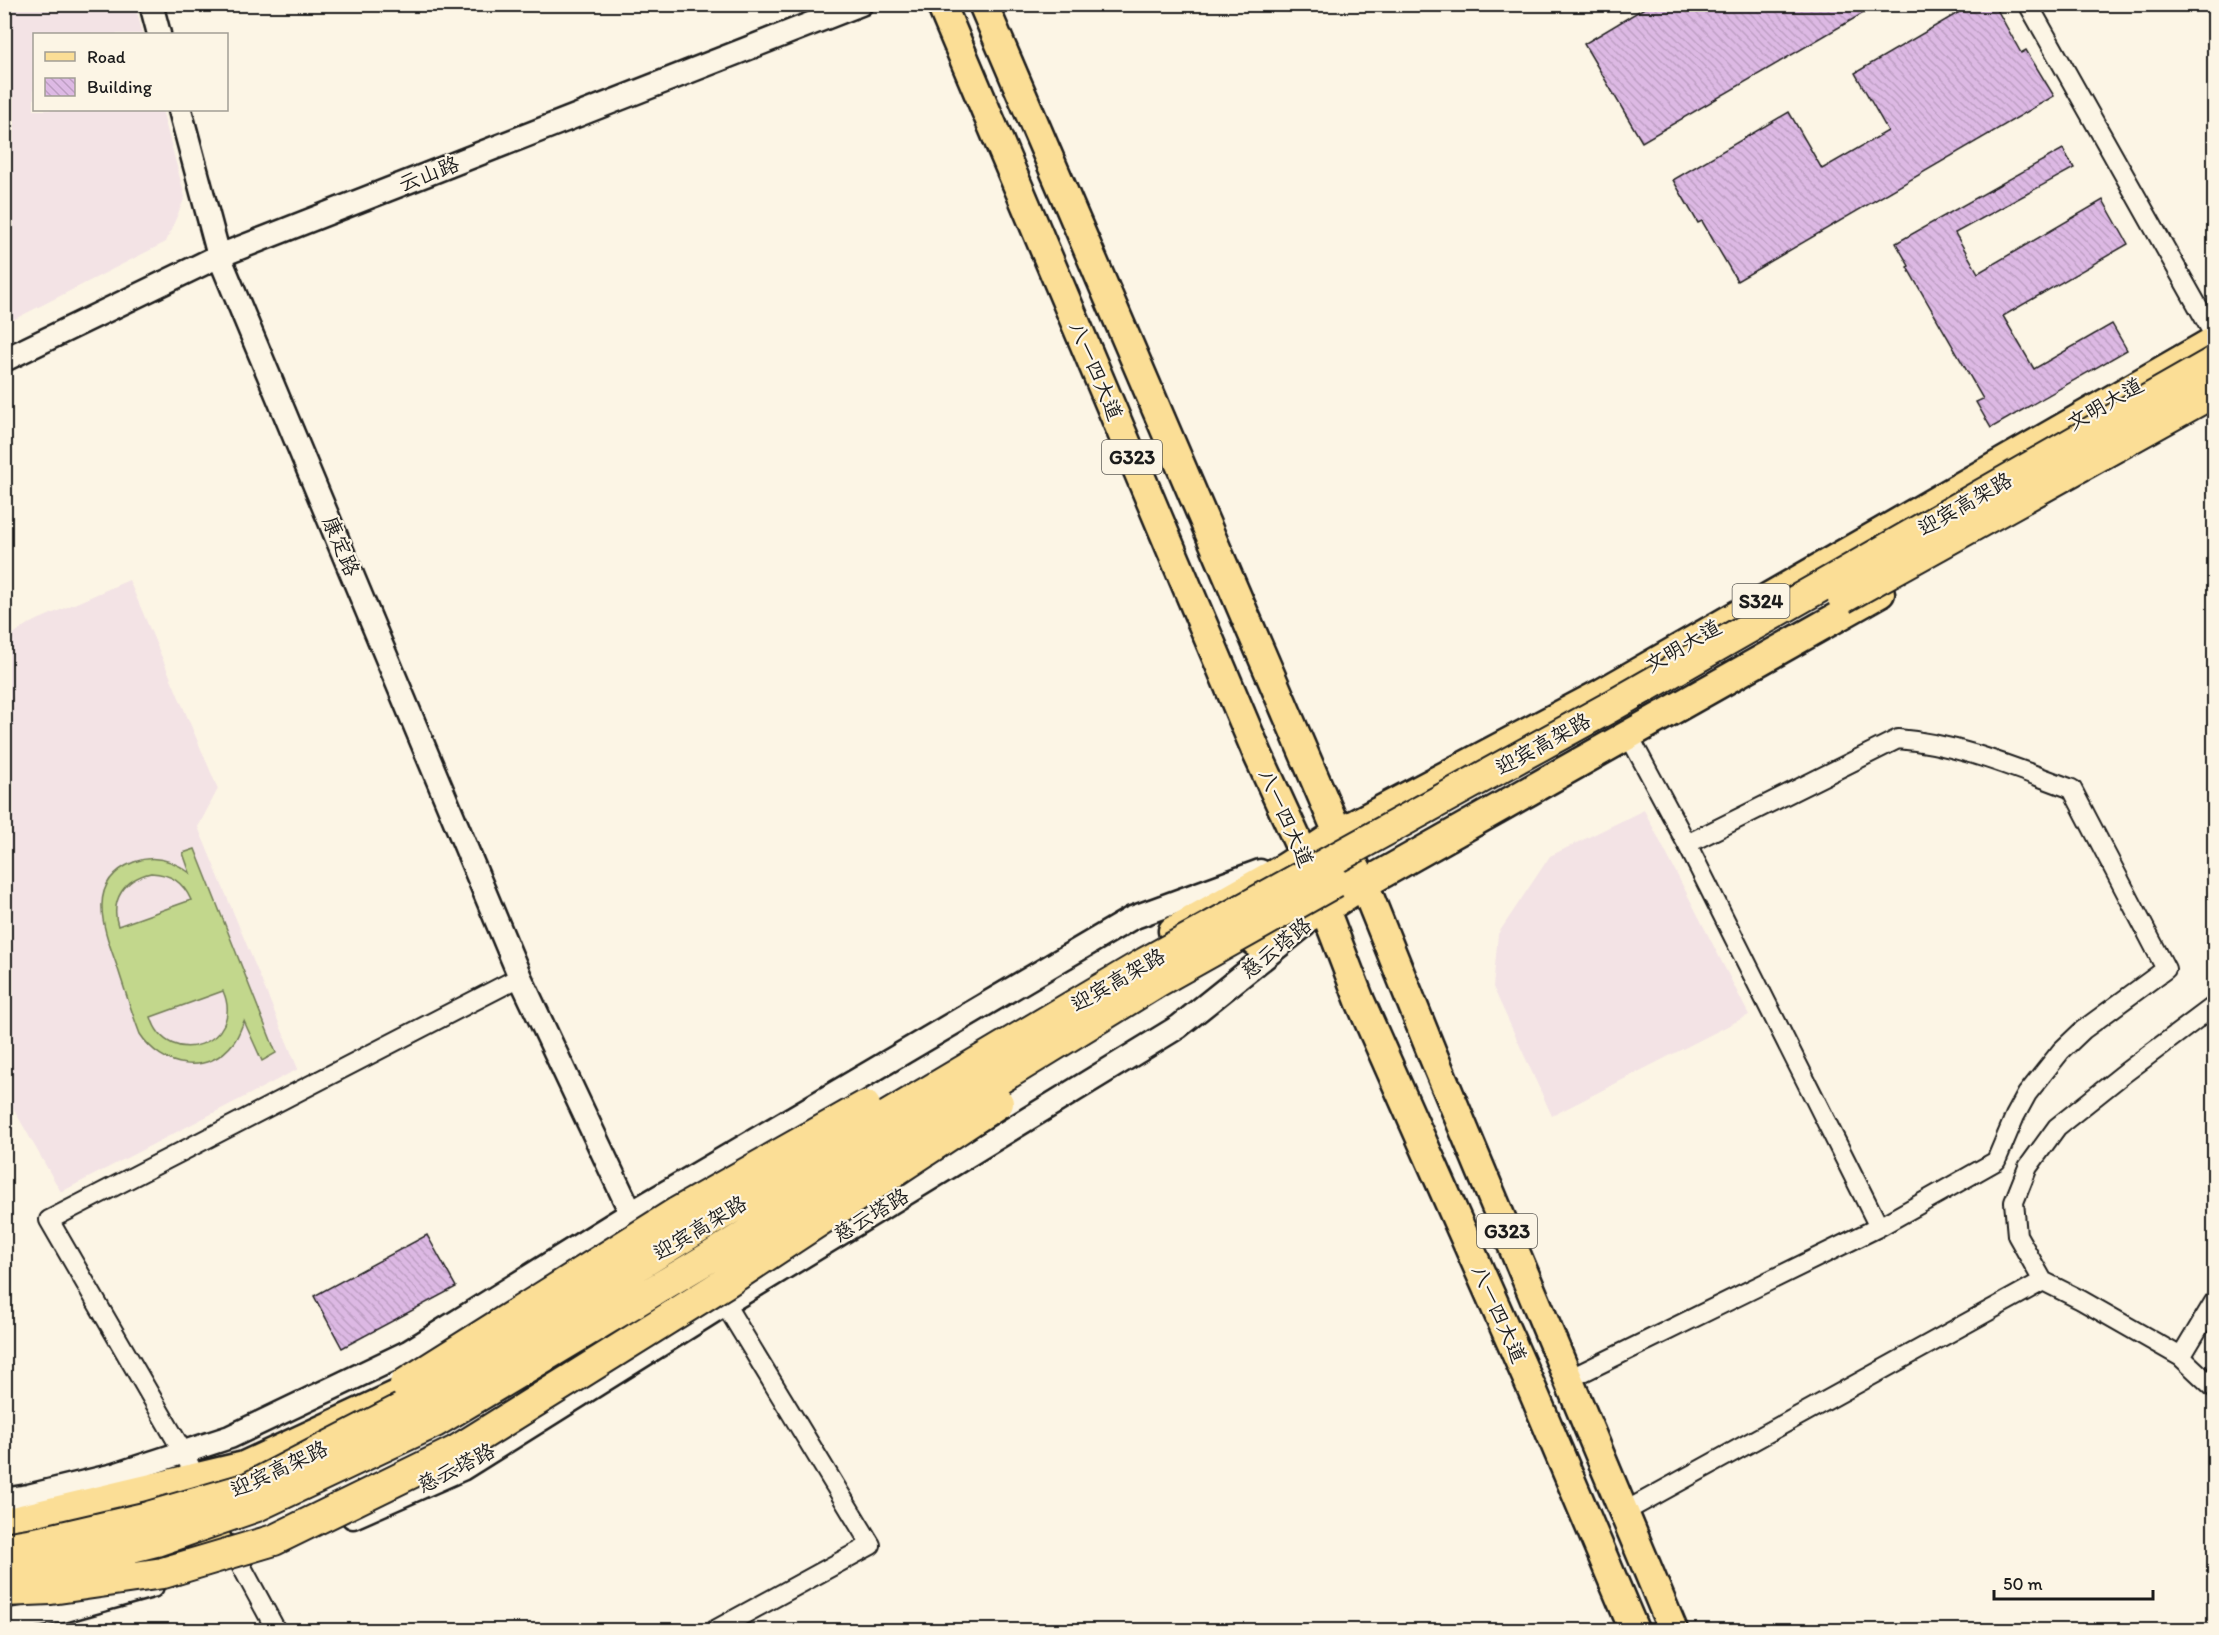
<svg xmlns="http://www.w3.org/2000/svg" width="2219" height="1635" font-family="Itim,'LXGW WenKai TC',sans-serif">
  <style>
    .built { fill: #f3e3e5 }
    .garden { fill: #c2d78c; stroke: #6f7a54; stroke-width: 1.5; fill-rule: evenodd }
    .building { fill: url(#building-back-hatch); stroke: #1c1c1c; stroke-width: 1.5 }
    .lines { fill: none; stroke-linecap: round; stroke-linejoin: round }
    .minor-casing { stroke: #1c1c1c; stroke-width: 22 }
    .tertiary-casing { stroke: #1c1c1c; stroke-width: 27 }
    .primary-casing { stroke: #1c1c1c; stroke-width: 33 }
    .minor { stroke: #fcf5e5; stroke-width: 18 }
    .tertiary { stroke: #fcf5e5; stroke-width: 22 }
    .primary { stroke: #fbde96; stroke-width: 28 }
    .trunk-bridge-casing { stroke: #1c1c1c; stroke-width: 34; stroke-linecap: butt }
    .trunk-bridge { stroke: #fbde96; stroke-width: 30 }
    .labels { text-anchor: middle; stroke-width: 4.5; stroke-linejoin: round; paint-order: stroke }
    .shield { fill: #fcf5e5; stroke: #5f5d58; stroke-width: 1.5 }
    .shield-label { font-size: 20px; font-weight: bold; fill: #1c1c1c }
    .street-label { font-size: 21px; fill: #1c1c1c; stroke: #fcf5e5 }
  </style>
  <defs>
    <pattern id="building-back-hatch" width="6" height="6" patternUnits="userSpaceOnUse" patternTransform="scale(1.5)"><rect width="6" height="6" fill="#ddb9e4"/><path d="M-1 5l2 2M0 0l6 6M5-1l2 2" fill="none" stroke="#bd9ec3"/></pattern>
  </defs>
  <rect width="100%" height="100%" fill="#fcf5e5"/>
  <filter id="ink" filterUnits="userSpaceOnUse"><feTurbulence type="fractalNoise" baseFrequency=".0167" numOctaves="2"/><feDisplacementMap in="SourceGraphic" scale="12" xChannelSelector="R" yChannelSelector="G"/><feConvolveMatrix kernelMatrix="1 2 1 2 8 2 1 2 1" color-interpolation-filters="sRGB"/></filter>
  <g filter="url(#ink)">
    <path class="built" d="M5,4L135,5L143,34H34V110H162L185,197L166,242L5,324Z
      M129,580L218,789L198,827L298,1069L61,1192L5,1094L4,641L26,625Z
      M1644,810L1749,1015L1552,1116L1493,987L1498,934L1550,856Z"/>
    <path class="garden" d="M195,849L276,1053L262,1061L244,1021C241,1028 239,1035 234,1042C208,1077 162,1068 140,1034C132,1013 125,991 118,969C105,932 83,882 134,862C155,854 173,860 190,873L183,853ZM151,873C171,874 183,882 191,900L118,926C110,900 124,879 151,873ZM223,991C246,1043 167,1072 151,1017Z"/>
    <path class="building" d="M1651,4H1879L1642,142L1584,44Z
      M1973,4H1994L2021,53L2026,50L2054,96L1737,281L1702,221L1698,223L1673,180L1789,112L1822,169L1888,131L1855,73Z
      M2063,149L2074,168L1955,233L1978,273L2103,200L2128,244L2003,316L2034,369L2112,324L2127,350L1991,428L1976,402L1983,399L1907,267L1909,266L1896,243Z
      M427,1235L456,1287L342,1348L314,1296Z"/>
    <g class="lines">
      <defs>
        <path id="minor" d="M2028,4L2214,335
          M1628,734L1687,844L1879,1227
          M2214,1006L2126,1072L2057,1127L2028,1167L2014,1202L2017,1235L2043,1281L2081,1300L2181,1357L2214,1388
          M2181,1357L2214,1302
          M1569,1379L1879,1227L1996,1161L2015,1116L2027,1094L2061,1051L2083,1030L2166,969L2072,789C2015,768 1959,744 1898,739L1687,844
          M200,1485L183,1452L49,1220L520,977
          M1624,1512L2043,1281
          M230,1545L276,1630
          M715,1630L871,1545L725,1304"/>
        <path id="tertiary" d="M151,4L159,34
          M180,110L219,256L520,977L631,1213
          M4,360L219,256L861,4
          M4,1500L28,1496L114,1475L230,1437L408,1352L631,1213L1132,918L1260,871
          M353,1517L462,1469L725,1304L1178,1027L1304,926
          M4,1621L59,1612L152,1586"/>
        <path id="primary" d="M941,4L1258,755L1304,855L1360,1001L1532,1389L1634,1630
          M983,4L1338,833L1364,884L1432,1053L1673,1630
          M1173,931L1286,867L1338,833L1602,693L2214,341
          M1256,942L1278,930L1324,910L1364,884L1880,593
          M4,1523L244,1466L410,1389
          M115,1569L218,1542"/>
      </defs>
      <use href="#minor" class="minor-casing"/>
      <use href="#tertiary" class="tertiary-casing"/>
      <use href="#primary" class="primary-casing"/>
      <use href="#minor" class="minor"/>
      <use href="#tertiary" class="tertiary"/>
      <use href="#primary" class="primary"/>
      <defs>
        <path id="trunk-bridge" d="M1843,598L2214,392
          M405,1384L678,1212L865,1106
          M4,1548L40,1542L148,1517L248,1488L422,1398L692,1232L1145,963L1610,707L2214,362
          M4,1575L48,1568L156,1541L257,1506L435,1422L710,1257L1157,982L1335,882
          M4,1591L51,1589L163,1573L274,1540L456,1451L728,1281L998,1103"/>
      </defs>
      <use href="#trunk-bridge" class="trunk-bridge-casing"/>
      <use href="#trunk-bridge" class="trunk-bridge"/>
    </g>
  </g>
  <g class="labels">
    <g class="shield">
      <rect x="1102" y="440" width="60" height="34" rx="4.5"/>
      <rect x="1732.5" y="584" width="57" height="34" rx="4.5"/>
      <rect x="1477" y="1214" width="60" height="34" rx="4.5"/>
    </g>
    <g class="shield-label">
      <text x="1132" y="464">G323</text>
      <text x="1761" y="608">S324</text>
      <text x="1507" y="1238">G323</text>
    </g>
    <g class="street-label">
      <text transform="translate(429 174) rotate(-21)" y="7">云山路</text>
      <text transform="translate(1096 371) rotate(67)" y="7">八一四大道</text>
      <text transform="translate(2105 404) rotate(-30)" y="7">文明大道</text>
      <text transform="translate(1965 504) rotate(-30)" y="7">迎宾高架路</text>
      <text transform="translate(341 546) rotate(67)" y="7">康定路</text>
      <text transform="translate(1683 646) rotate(-30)" y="7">文明大道</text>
      <text transform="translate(1543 744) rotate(-29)" y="7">迎宾高架路</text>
      <text transform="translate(1286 818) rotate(66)" y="7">八一四大道</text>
      <text transform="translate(1276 948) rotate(-39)" y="7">慈云塔路</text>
      <text transform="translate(1118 980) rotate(-30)" y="7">迎宾高架路</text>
      <text transform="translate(871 1215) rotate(-31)" y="7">慈云塔路</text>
      <text transform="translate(700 1228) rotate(-31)" y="7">迎宾高架路</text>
      <text transform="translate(1499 1314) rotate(66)" y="7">八一四大道</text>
      <text transform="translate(456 1468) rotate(-27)" y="7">慈云塔路</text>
      <text transform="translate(279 1469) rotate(-25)" y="7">迎宾高架路</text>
    </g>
  </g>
  <rect width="2219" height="1635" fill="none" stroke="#fcf5e5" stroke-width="24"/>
  <rect x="12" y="12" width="2195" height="1611" fill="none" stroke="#1c1c1c" stroke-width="2" filter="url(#ink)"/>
  <rect x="33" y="33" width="195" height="78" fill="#fcf5e5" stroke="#a29e95" stroke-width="1.5"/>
  <rect x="45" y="52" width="30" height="9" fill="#fbde96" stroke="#a29e95" stroke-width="1.5"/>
  <text x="87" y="63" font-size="18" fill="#1c1c1c">Road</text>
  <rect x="45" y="78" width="30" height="18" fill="url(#building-back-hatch)" stroke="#a29e95" stroke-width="1.5"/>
  <text x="87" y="93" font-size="18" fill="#1c1c1c">Building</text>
  <path d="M1994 1590v9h159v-9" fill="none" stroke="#1c1c1c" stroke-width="3"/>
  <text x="2003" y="1590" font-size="18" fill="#1c1c1c" stroke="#fcf5e5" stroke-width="4.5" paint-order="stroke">50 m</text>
</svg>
